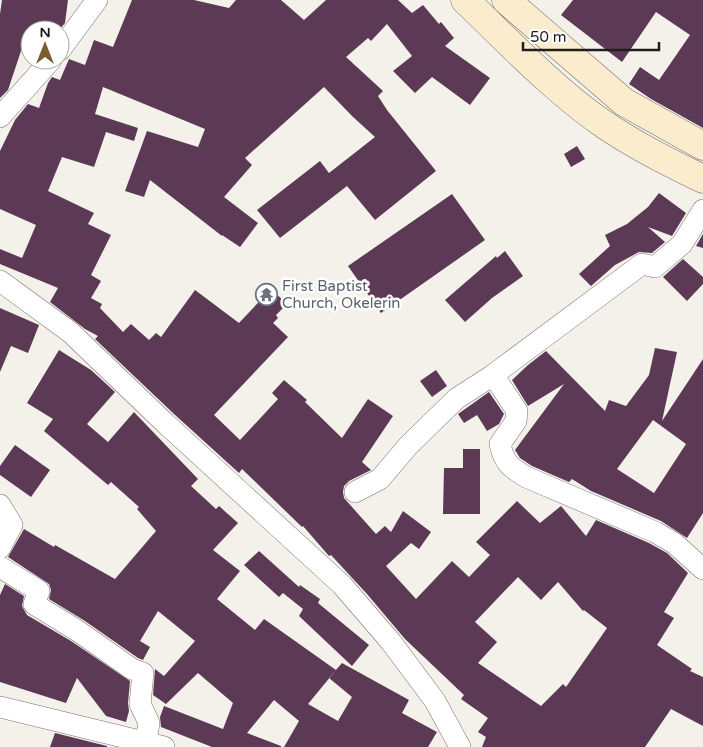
<svg xmlns="http://www.w3.org/2000/svg" width="703" height="747" font-family="'Varela Round',sans-serif">
  <style>
    .building { fill: #5c3a56; fill-rule: evenodd }
    .lines { fill: none; stroke-linecap: round; stroke-linejoin: round }
    .street-casing { stroke: #75726d; stroke-width: 22 }
    .secondary-casing { stroke: #75726d; stroke-width: 29 }
    .street { stroke: #fff; stroke-width: 21 }
    .secondary { stroke: #faeccd; stroke-width: 28 }
    .labels { text-anchor: middle; stroke-width: 5; stroke-linejoin: round; paint-order: stroke }
    .worship-label { font-size: 15px; fill: #5b616d; stroke: #fff; text-anchor: start }
  </style>
  <rect width="100%" height="100%" fill="#f4f1eb"/>
  <path class="building" d="M2,0H68L65,23L59,30H30V39H25L8,90L0,98V14Z
    M132,0H194L229,8L236,0H281L304,20L326,0H398L412,13L423,5L439,24L441,22L454,38L445,46L490,78L470,105L432,77L415,93L393,71L412,56L387,24L371,41L368,38L346,57L383,91L378,96L387,110L436,171L375,220L347,186L280,238L257,210L320,161L329,173L375,137L352,116L324,87L245,158L252,165L224,197L258,223L240,247L222,235V236L150,180L144,197L125,191L147,131L198,147L205,129L103,87L95,114L138,128L134,141L106,132L94,167L62,157L48,191L94,213L88,224L111,235L91,275L101,281L91,298L102,304L100,308L123,332L131,324L149,340L156,333L161,337L195,290L239,323L271,289L287,304L276,315L278,318L273,323L288,337L214,415L240,440L278,399L272,393L284,380L307,400L305,402L342,438L368,399L393,416L362,462L371,470L349,481L344,486L343,492L344,498L376,534L385,526L391,532L403,511L431,532L419,549L411,543L386,566L416,599L452,561L469,577L490,555L476,542L517,501L540,523L561,506L586,536L596,520L649,543L667,553L688,573L664,612L674,618L657,645L692,669L690,671L703,677V726L671,709L645,747H482L486,737L478,732L488,718L461,699L464,695L405,639L367,594L331,555L329,556L303,526L302,527L242,469L239,473L174,414L95,339L98,336L85,329L50,302L58,288L0,264V249L22,258L36,225L0,209V151L15,120L28,104L39,108L48,83L52,77L60,80L69,59L85,65L94,40L113,47ZM518,577L541,600L558,582L583,611L584,610L607,628L566,687L563,684L541,706L478,663L497,642L475,622Z
    M573,0H703V128L651,99L629,84L640,67L659,80L690,35L656,12L622,62L561,15Z
    M577,146L585,159L571,167L564,154Z
    M659,193L686,213L672,236L648,227L665,242L652,253L639,252L615,265L591,286L579,274L610,246L605,235L627,224L648,207Z
    M452,194L485,240L381,313L348,266Z
    M703,234V248L696,246Z
    M505,251L523,276L492,298L465,322L445,300L496,256L497,258Z
    M683,259L703,277V284L687,301L663,277Z
    M0,308L39,325L28,353L11,346L0,372Z
    M655,348L677,352L662,421L703,359V513L687,538L661,521L591,491L572,479L569,482L532,466L520,458L515,450L564,384L528,406L512,380L528,365L546,351L605,411L609,400L626,406L649,375ZM653,420L686,444L654,493L617,469Z
    M59,350L91,370L115,392L87,424L108,442L134,412L198,479L191,486L216,509L219,506L238,523L213,550L240,571L217,599L255,630L264,619L336,670L308,704L338,721L352,697L329,678L342,663L409,700L402,713L437,732L428,747H284L299,721L274,700L247,733L281,746V747H212L161,727L160,717L164,706L223,729L233,703L198,673L166,704L153,695L155,669L164,676L195,641L158,611L140,641L150,647L143,660L138,658L85,621L49,599L51,590L49,584L8,557L24,529L54,547L55,545L115,579L156,531L137,509L139,507L111,482L108,485L44,431L53,419L27,403Z
    M436,370L447,386L432,397L420,381Z
    M489,392L504,414L499,424L487,431L477,415L464,423L458,414Z
    M15,445L50,470L31,497L0,475V466Z
    M463,449H480V514H443L444,468H463Z
    M259,551L299,587L300,585L320,599L318,603L369,645L352,666L299,616L303,609L283,593L279,597L244,565Z
    M5,584L24,596L22,606L27,615L71,641L130,681L128,703L129,711L126,722L106,716L77,678L66,703L0,682V595Z
    M55,733L107,746V747H50Z"/>
  <g class="lines">
    <defs>
      <path id="street" d="M60,50L97,0
        M0,117L51,60
        M0,281L70,332L165,423L342,585L391,642L435,701L460,747
        M493,375L517,411L516,421L500,444C504,463 510,467 526,477L655,532L674,543L703,569
        M355,492L380,479L408,446L456,399L493,375L642,264L655,267L682,244L703,210
        M0,505L12,525L0,548
        M0,567L39,591L34,604L78,631L132,669L143,673L140,704L149,723L145,747
        M0,707L164,747"/>
      <path id="secondary" d="M465,0C509,42 552,88 602,123C634,145 668,162 703,179
        M506,0L624,102L703,146"/>
    </defs>
    <use href="#street" class="street-casing"/>
    <use href="#secondary" class="secondary-casing"/>
    <use href="#street" class="street"/>
    <use href="#secondary" class="secondary"/>
  </g>
  <defs>
    <symbol id="temple-ring" viewBox="-11 -11 22 22"><circle r="9.5" fill="#fff" stroke="#6b7280" stroke-width="1.5"/><path d="M0-6L5-2H3V0L6.5 2.5H4V6H1.5V3h-3V6H-4V2.5H-6.5L-3 0V-2H-5Z" fill="#6b7280"/></symbol>
  </defs>
  <g fill-rule="evenodd">
    <use href="#temple-ring" x="254" y="282" width="25" height="25"/>
  </g>
  <g class="labels">
    <g class="worship-label">
      <text x="282" y="291">First Baptist<tspan x="282" dy="17">Church, Okelerin</tspan></text>
    </g>
  </g>
  <g transform="translate(45 45)"><circle r="24" fill="#ffffff" stroke="#a6a5a4"/>
  <path d="M0-4L9 19L0 12L-9 19Z" fill="#7b5c31"/>
  <text y="-8" font-size="14" font-weight="bold" text-anchor="middle" fill="#201e1c">N</text>
  </g>
  <path d="M523 42v8h136v-8" fill="none" stroke="#201e1c" stroke-width="2.5"/>
  <text x="530" y="42" font-size="15" fill="#201e1c" stroke="#ffffff" stroke-width="4" paint-order="stroke">50 m</text>
</svg>
